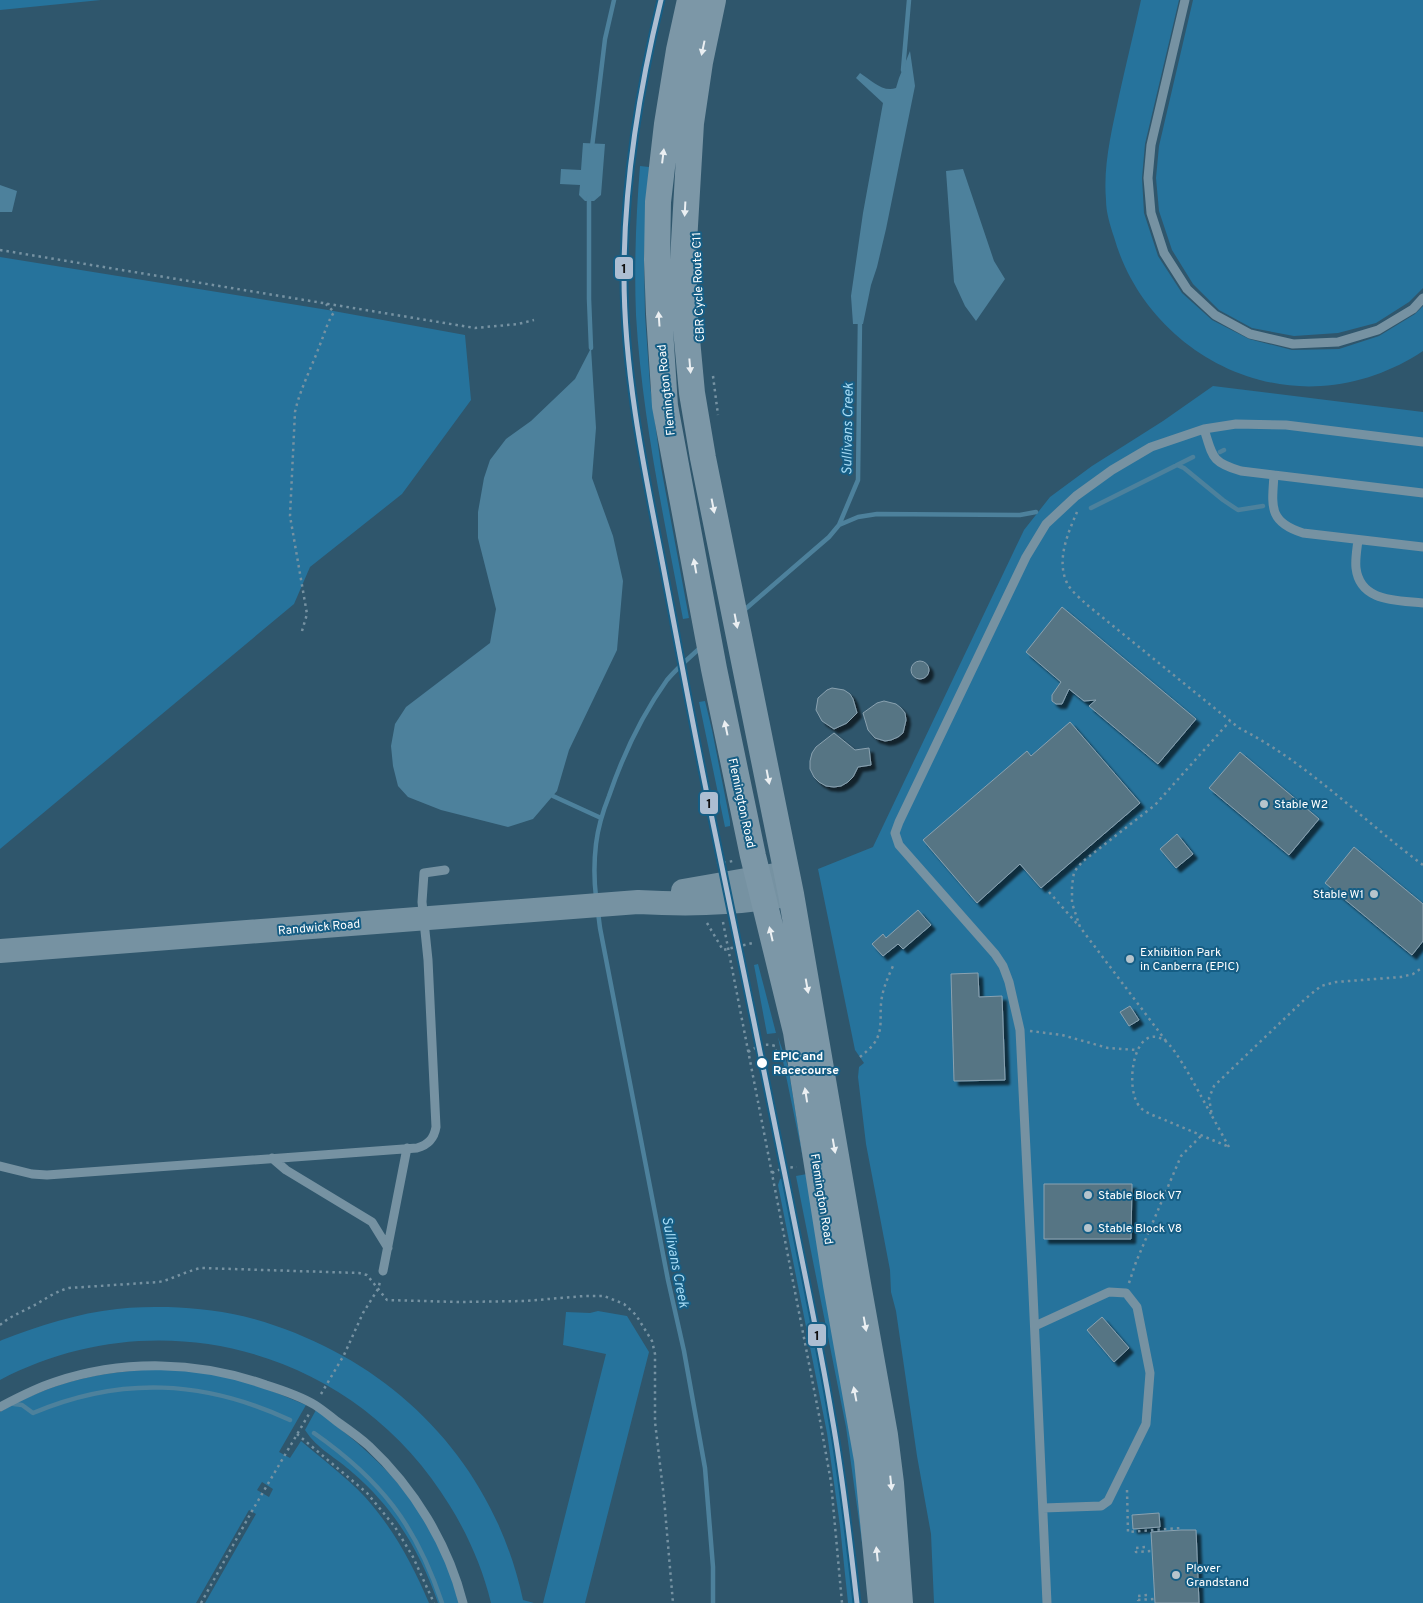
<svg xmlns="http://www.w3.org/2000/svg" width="1423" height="1603" font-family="Overpass,sans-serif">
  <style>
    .green { fill: #26739c; fill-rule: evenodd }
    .water { fill: #4d819c }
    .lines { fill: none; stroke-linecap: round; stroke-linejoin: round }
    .stream { stroke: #4d819c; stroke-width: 4.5 }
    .building { fill: #567484; stroke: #8aa2b0; filter: url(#shadow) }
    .path { stroke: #7692a2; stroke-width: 2.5; stroke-dasharray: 2.5 4; stroke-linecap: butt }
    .service { stroke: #7692a2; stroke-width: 9 }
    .tertiary { stroke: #7692a2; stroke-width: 24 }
    .secondary { stroke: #7c97a7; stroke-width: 26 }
    .rail-1-casing { stroke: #165e85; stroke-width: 9 }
    .rail-1 { stroke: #adbed2; stroke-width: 5 }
    .oneway { fill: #ebeff2 }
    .poi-dot { fill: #b6c4cc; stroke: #165e85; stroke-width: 2 }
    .stop-dot { fill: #fff; stroke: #165e85; stroke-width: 2 }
    .labels { text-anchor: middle; stroke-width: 4; stroke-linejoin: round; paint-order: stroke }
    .street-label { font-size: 12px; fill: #fff; stroke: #165e85 }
    .poi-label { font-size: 12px; fill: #fff; stroke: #165e85; text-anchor: start }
    .stop-label { font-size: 12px; font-weight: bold; fill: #fff; stroke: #165e85; text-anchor: start }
    .water-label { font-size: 14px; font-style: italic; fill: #a6dbf5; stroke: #165e85 }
    .line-badge { stroke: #165e85; stroke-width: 2 }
    .pale-badge-label { font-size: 14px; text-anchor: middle; font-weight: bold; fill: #111 }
  </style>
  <defs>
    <filter id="shadow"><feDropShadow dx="4.5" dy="4.5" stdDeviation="1" flood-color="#0009"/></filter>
  </defs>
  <rect width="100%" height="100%" fill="#2f566c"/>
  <path class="green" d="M0,0H101L0,10Z
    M1141,0H1179L1145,144L1142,178L1144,213L1158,256L1182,293L1212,320L1249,339L1292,350L1339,349L1379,336L1415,314L1423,306V351C1393,371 1357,384 1321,386C1226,392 1139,326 1114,237C1110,225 1106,212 1106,200C1103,164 1112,130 1119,96C1126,64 1134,32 1141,0Z
    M1193,0H1423V288L1409,302L1376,323L1338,333L1294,336L1252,328L1219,310L1193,284L1172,250L1159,211L1156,178L1159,146Z
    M640,166L649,167L644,259L645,315L650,385L661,467L689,618L683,619C664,519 642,417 636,315C634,265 636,216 640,166Z
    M0,257L328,310L465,335L471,400L402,494L310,567L294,604L0,849Z
    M1213,386L1423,412V1603H934L931,1534L917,1456L896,1311L891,1292L890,1270L866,1144L858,1077L859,1067L864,1063L855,1050L818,869L873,847L1024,530L1050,497L1092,466L1163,421Z
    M705,701L712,730L730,821V826L725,827L699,702Z
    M758,964L776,1033L767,1034L754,965Z
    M778,1037L788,1066L804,1163Z
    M807,1174L857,1452L863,1550L846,1427L796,1176Z
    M783,1178C811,1319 843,1459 854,1603H848L840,1526L827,1433L778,1185L780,1179Z
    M168,1307C197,1308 226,1311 254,1319C391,1358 493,1460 523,1600L534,1603H491C483,1569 468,1535 450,1506C356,1350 160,1296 0,1380V1341L2,1340C39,1326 78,1313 117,1309C134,1307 151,1307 168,1307Z
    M598,1311L627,1316L649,1352L585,1603H543L606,1354L563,1345L566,1312L590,1313Z
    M169,1369L209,1372L255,1384L306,1405L279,1452L290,1458L301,1441C322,1459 346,1477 365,1497C393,1528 413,1565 429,1603H205L256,1514L249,1510L196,1603H0V1412C55,1380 106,1370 169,1369ZM262,1482L273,1489L269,1497L257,1490Z
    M316,1410C365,1447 404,1481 434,1535C445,1556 452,1580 460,1603H438C421,1553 394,1508 353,1473C336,1457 318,1450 305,1430Z"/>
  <path class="water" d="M910,51L915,86L886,229L877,267L871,285L863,324H853L851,296L863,213L883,103L856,78L860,73C871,80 883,93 896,88L899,78Z
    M583,143L605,144L601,195L594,201H585L579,195L580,185L560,184L561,169L581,170Z
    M963,169L994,261L1005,279L976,321L965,306L954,282L946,171Z
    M0,185L17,191L12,212H0Z
    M591,348L596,428L592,478L613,536L623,581L617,650L569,750L557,791L533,819L508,827L441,810L408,797L398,786L393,766L391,746L395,724L406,707L490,643L496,609L478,538V512L484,478L490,460L506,439L531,421L575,379Z"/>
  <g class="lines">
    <path class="stream" d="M903,70L909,0
      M592,147L605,39L614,0
      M589,197V299L591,348
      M1220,452L1224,450
      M1177,465L1184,468L1223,500L1238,510L1263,506
      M1091,508L1193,457
      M839,525L858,517L877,514L1020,515L1036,512
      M742,612L829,537L839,525L858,480L860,319
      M553,796L601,818
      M596,897C594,880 594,861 596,844C598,827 603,811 609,796C623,755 642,715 667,680C677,668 689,658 700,648
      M598,912L600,928L668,1280L684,1351L705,1468L713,1567V1603
      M14,1404L22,1405L33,1413C121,1376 204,1380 290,1420
      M314,1433C381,1480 416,1525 442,1603"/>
  </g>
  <path class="building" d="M1062,607L1196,719L1158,764L1089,706L1096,700L1084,701L1069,689L1062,704H1056L1052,701V695L1061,682L1026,652Z
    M911 670a9 9 0 1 1 18 0a9 9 0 1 1-18 0Z
    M832,688L844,690L850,694L853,699L857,713L847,723L834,729L822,721L816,710L818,698L827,690Z
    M884,701L896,704L901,708L905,713L906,720L903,733L898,737L891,740L885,741L875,738L868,730L863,713L877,703Z
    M1070,722L1140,803L1041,888L1020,864L977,903L923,840L1027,751L1031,756Z
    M834,733L855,750L869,748L871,765L858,767L853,777L848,782L841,786L834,787L826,786L819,782L814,777L810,769V761L812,753L816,747Z
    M1240,752L1319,819L1289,855L1209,788Z
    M1177,834L1193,854L1176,868L1160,849Z
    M1354,847L1423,904V941L1412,955L1325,883Z
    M918,910L931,925L903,949L898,944L883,956L872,944L883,934L886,938Z
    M978,973L979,997L1002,996L1005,1080L954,1081L951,974Z
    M1130,1006L1139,1020L1129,1026L1120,1012Z
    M1044,1184H1132L1131,1239H1044Z
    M1102,1317L1129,1348L1114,1362L1087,1330Z
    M1159,1513L1160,1527L1133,1529L1132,1515Z
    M1181,1530H1196L1199,1603H1155L1151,1532Z"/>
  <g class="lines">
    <path class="path" d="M0,250L475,328L518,324L534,320
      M713,376L718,415
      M1077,512C1068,533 1056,560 1067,583C1071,591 1080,598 1086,604L1239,728C1308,763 1361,819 1423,865
      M302,631L307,614L290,516L295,412C300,389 311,369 319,347C325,333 326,325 334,312L326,304
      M717,864L733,861
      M1049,892L1079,926
      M723,922L819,1415L831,1482L842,1603
      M707,923L723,950L753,943
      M1030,1031L1062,1035L1108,1048L1137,1050
      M1166,1041L1080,927L1072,903V886L1074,872L1082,862L1155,805L1230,721
      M748,1052C758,1046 764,1043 775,1046L777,1057
      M860,1057C867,1051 875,1045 878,1036C882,1026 880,1015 881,1004C882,991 887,979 893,966
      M1211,1114C1202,1099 1177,1048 1164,1040C1133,1021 1124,1090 1140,1107C1146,1114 1159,1117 1167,1121C1187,1129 1207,1138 1227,1146
      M1229,1147L1212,1116L1209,1098L1214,1086L1305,999L1321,986L1336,982L1401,977L1413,974L1423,967
      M772,1173L783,1168L797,1167
      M1129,1283L1136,1262L1181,1156L1202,1135
      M0,1325C8,1318 17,1314 27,1309C42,1302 53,1292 69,1288L159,1282C173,1279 186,1271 201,1268L359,1273L367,1275L387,1300L458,1302L525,1301L584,1296H604L624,1304L636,1315L652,1341L655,1354V1422L664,1498L673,1603
      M321,1394L344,1355L363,1313L378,1289L380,1282
      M297,1434L367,1493L395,1527L413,1557L434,1603
      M1127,1490L1128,1532L1181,1528V1530
      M1145,1547L1135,1548L1136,1552L1152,1551
      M1147,1595L1138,1596V1600L1154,1599
      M201,1603L252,1511L309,1414"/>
    <path class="service" d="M1185,0L1151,145L1148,178L1151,213L1164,253L1187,289L1215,315L1250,334L1293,344L1338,342L1378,330L1413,309L1423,298
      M1204,429C1213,457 1211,462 1241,471L1423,493
      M1274,475C1272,506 1268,522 1303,533L1423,547
      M1358,540C1357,549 1355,559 1356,568C1360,602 1396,600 1423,603
      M272,1158L286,1170L372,1222L388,1248
      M0,1166L32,1174L47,1175L417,1148C428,1145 434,1139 436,1127L428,960L422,902L424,873L445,870
      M383,1271L407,1148
      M1035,1326L1109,1292L1126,1293L1137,1307L1150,1373L1146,1424L1108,1501L1101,1506L1043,1508
      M0,1407C17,1398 36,1388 55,1382C124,1359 198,1361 266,1385C282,1390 300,1396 315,1405C323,1410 331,1417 339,1423C349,1430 360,1438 369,1446C414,1488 448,1544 463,1603
      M1047,1603L1032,1271L1020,1030L1009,982L1003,966L995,954L899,845L895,833L899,822L1026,557L1046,524L1076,496L1112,470L1151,447L1204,429L1236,424L1286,425L1423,442"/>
    <path class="tertiary" d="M683,891L787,873
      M0,951L638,902C689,905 741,904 791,894"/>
    <path class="secondary" d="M690,0L679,50L667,124L658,202L657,260L659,314L665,406L714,669L753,856L796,1032L836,1285L867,1460L881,1603
      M713,0L700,62L691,123L683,260L685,318L692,393L703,458L791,894L858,1284L885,1435L891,1483L900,1603"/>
    <defs>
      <path id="rail-1" d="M661,0C639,90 624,182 624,275C624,368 642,459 660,550C676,633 691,716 708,799C736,933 763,1066 790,1200C804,1272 820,1344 832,1417C843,1478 850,1541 857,1603"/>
    </defs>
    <use href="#rail-1" class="rail-1-casing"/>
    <use href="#rail-1" class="rail-1"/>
  </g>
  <defs><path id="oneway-solid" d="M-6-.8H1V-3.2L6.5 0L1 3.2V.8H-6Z" transform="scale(1.25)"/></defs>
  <g class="oneway">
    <use href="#oneway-solid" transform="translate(703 48) rotate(102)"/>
    <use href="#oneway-solid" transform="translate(663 156) rotate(-83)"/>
    <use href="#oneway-solid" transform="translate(685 209) rotate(93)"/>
    <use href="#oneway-solid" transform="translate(659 319) rotate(-94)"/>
    <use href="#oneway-solid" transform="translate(690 366) rotate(85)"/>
    <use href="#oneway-solid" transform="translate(713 506) rotate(79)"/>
    <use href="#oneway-solid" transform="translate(695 566) rotate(-100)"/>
    <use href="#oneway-solid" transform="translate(736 621) rotate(79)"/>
    <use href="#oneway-solid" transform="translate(726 728) rotate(-102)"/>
    <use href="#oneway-solid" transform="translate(768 777) rotate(79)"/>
    <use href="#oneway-solid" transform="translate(771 934) rotate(-103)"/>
    <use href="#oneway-solid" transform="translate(807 986) rotate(80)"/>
    <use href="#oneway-solid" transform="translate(806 1095) rotate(-99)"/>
    <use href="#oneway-solid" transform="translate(834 1146) rotate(80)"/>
    <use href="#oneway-solid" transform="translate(865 1324) rotate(80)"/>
    <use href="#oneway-solid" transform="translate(855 1394) rotate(-101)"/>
    <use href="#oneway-solid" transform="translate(891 1483) rotate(84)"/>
    <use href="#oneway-solid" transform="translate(877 1554) rotate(-96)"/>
  </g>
  <g class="poi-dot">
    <circle cx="1264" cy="804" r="5"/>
    <circle cx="1374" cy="894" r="5"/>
    <circle cx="1130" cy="959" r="5"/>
    <circle cx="1088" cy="1195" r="5"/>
    <circle cx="1088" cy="1228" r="5"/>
    <circle cx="1176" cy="1575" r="5"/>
  </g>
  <circle class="stop-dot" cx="762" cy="1063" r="6"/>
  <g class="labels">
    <g class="street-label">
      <text transform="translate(698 287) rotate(-92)" y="4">CBR Cycle Route C11</text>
      <text transform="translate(666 390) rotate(-96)" y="4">Flemington Road</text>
      <text transform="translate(742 803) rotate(78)" y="4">Flemington Road</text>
      <text transform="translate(319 927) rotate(-5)" y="4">Randwick Road</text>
      <text transform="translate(822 1199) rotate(81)" y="4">Flemington Road</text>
    </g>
    <g class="poi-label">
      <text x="1274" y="808">Stable W2</text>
      <text x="1364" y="898" text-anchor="end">Stable W1</text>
      <text x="1140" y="956">Exhibition Park<tspan x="1140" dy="14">in Canberra (EPIC)</tspan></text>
      <text x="1098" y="1199">Stable Block V7</text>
      <text x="1098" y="1232">Stable Block V8</text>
      <text x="1186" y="1572">Plover<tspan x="1186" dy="14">Grandstand</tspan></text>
    </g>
    <g class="stop-label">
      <text x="773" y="1060">EPIC and<tspan x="773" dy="14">Racecourse</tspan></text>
    </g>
    <g class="water-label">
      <text transform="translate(847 429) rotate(-89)" y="5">Sullivans Creek</text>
      <text transform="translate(676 1262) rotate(79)" y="5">Sullivans Creek</text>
    </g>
  </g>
  <g class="line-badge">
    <rect x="614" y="256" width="20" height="24" rx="5" fill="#adbed2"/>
    <rect x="699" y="791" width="20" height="24" rx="5" fill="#adbed2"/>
    <rect x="807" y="1323" width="20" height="24" rx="5" fill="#adbed2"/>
  </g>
  <g class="pale-badge-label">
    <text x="624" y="273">1</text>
    <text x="709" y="808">1</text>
    <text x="817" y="1340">1</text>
  </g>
</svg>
